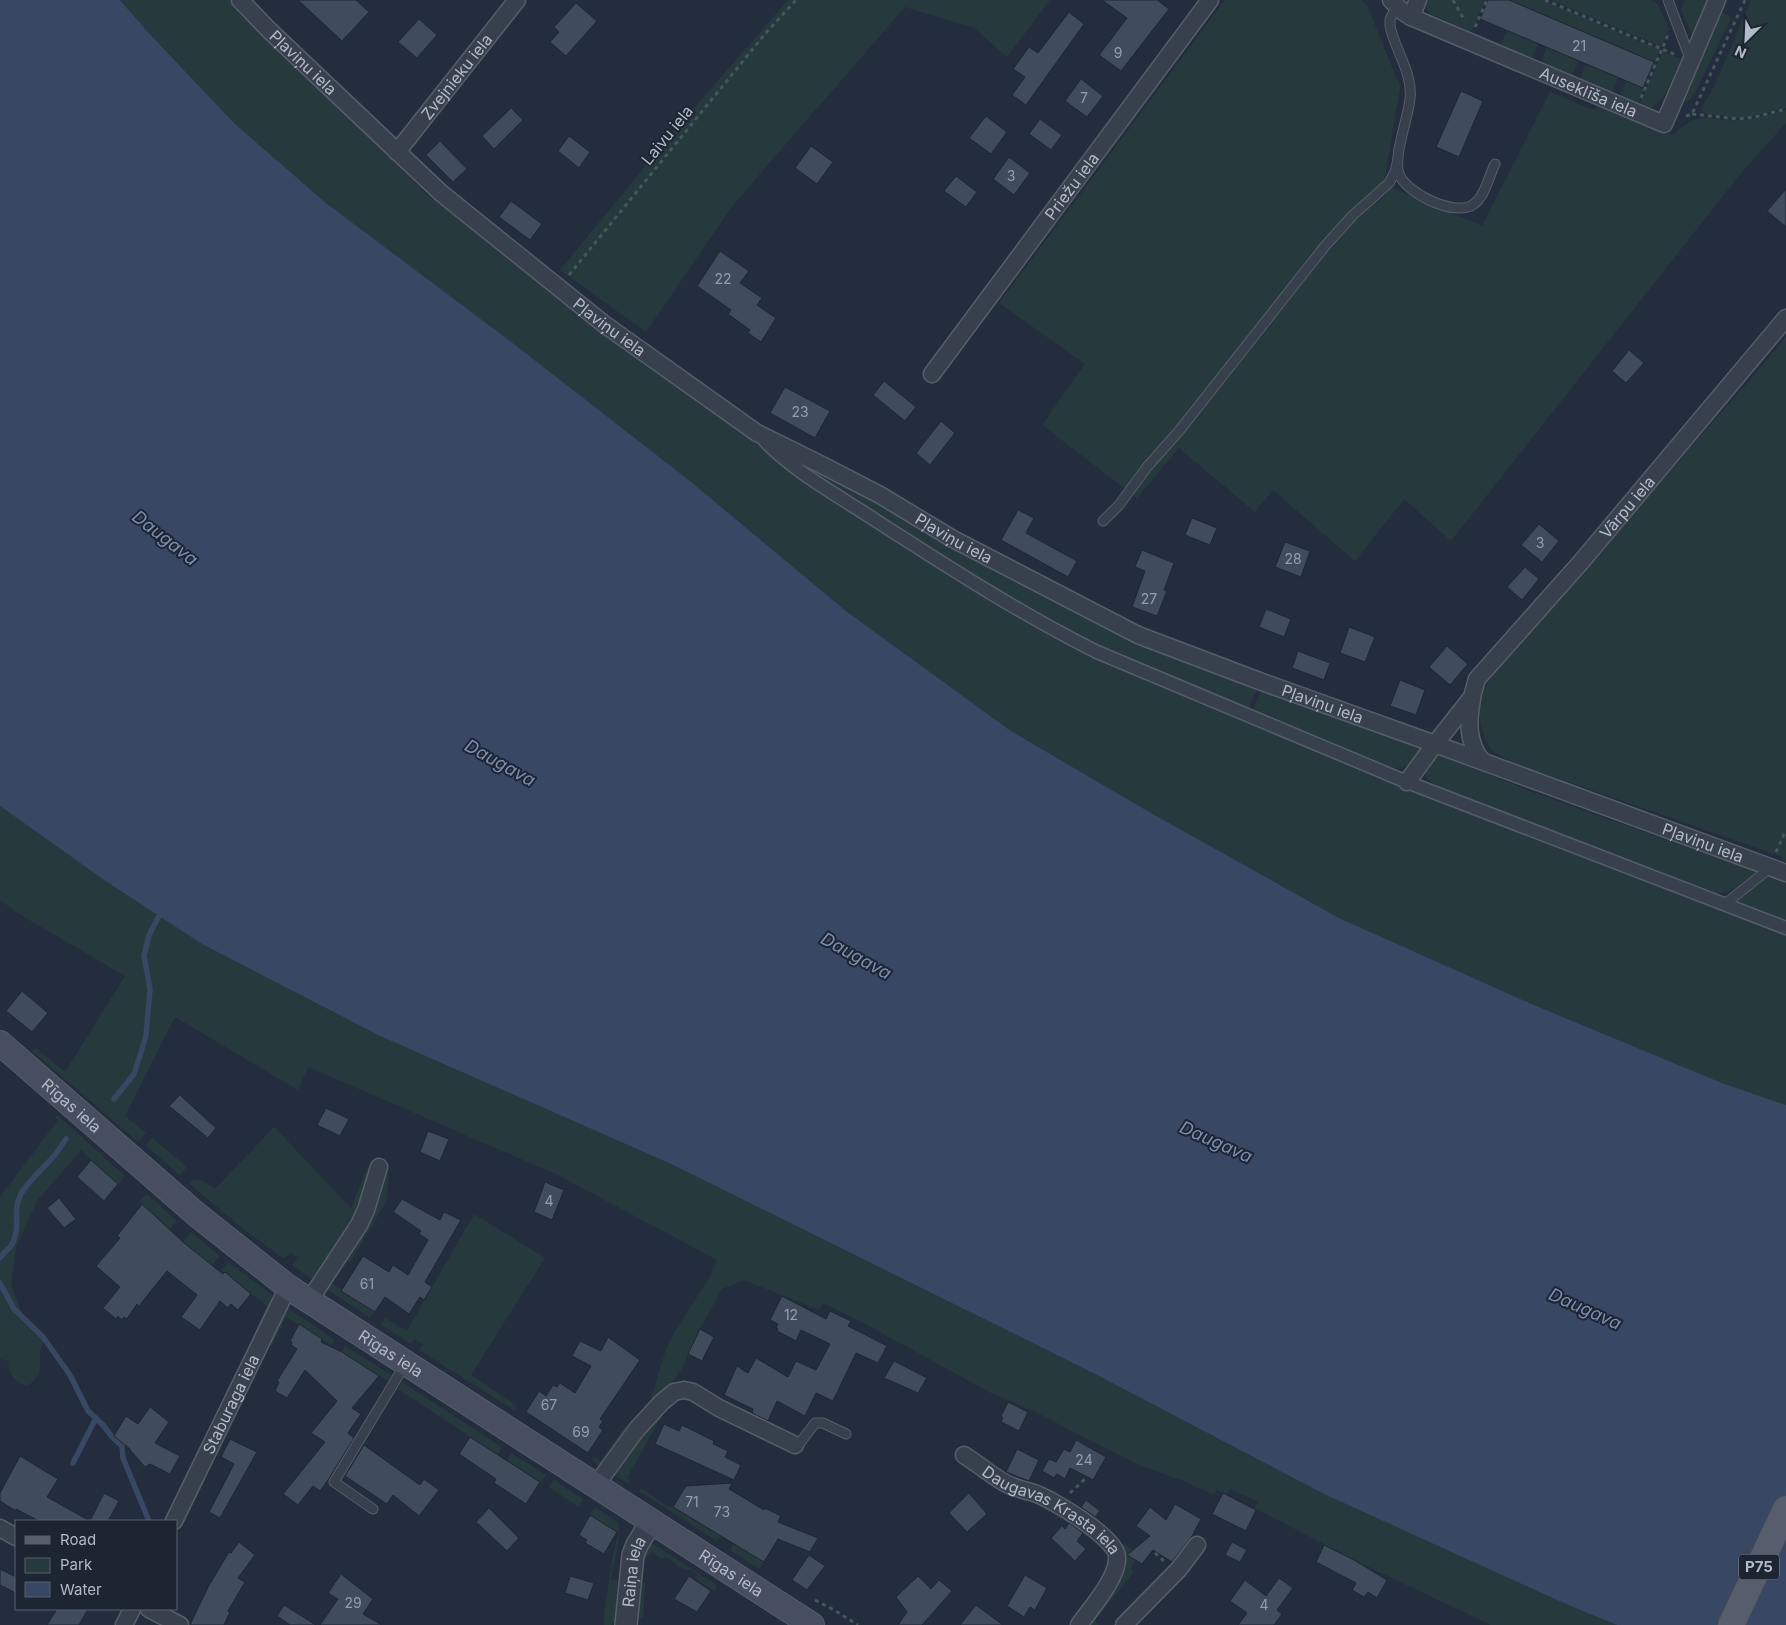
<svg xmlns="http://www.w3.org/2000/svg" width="1786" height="1625" font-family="Inter,sans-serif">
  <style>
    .green { fill: #263a3e }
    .water { fill: #374764 }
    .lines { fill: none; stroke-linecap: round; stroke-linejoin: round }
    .stream { stroke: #374764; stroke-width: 5.5 }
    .building { fill: #404b5c; stroke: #1f2634 }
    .service-casing { stroke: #565d6b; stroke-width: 11 }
    .pedestrian-casing { stroke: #565d6b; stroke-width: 15 }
    .minor-casing { stroke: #565d6b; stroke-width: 19 }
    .tertiary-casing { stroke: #565d6b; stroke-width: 24 }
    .secondary-casing { stroke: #565d6b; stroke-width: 26 }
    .primary-casing { stroke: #414856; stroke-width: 29 }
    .path { stroke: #44575b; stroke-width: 3; stroke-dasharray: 4 4; stroke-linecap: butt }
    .service { stroke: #383f4d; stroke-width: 9 }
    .pedestrian { stroke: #383f4d; stroke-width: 12 }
    .minor { stroke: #383f4d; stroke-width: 16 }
    .tertiary { stroke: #383f4d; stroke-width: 21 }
    .secondary { stroke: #464e60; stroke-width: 24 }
    .primary { stroke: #565e6d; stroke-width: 26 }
    .labels { text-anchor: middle; stroke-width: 4; stroke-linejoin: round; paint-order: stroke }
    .number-label { font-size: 14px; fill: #969ead }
    .shield { fill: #1d2432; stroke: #868d9b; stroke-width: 1 }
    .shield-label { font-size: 15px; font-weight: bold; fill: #b3bac8 }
    .street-label { font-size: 16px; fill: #b3bac8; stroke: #1d2432 }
    .water-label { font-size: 18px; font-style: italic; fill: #7b8eb0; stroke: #1d2432 }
  </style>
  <rect width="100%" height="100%" fill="#242d3d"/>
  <path class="green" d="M120,0H235L427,195L799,476L1028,622L1378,775L1786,935V1105L1722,1083L1534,1005L1339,918L1151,813L1011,731L846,611L690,481L514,344L326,203L234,123L147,31Z
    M788,0H1050L1007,57L974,28L905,7L733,205L646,332L560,270L676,129Z
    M1225,0H1360L1367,5L1400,87L1384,184L1482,226L1550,92L1593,110L1599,106L1652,129L1671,134H1674C1703,107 1707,123 1740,120C1756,119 1771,114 1786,110V123L1741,173L1451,541L1404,499L1355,561L1273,490L1255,512L1179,448L1137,498L1042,425L1085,364L999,303Z
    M1428,0H1485L1472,30L1469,31L1429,13L1426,8Z
    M1509,0H1542L1660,50L1638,103L1620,96L1626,81L1643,88L1654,62Z
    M1551,0H1651L1657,3L1669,29L1661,46Z
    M1685,0H1709L1694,35L1692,34L1681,10Z
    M1722,0H1727L1722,12L1730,16V20L1695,93L1690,100L1681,104Z
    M1751,0H1786V108L1754,116L1737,118L1727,117L1723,115L1705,114L1701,109L1715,85Z
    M1507,30L1538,44L1532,58L1501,45Z
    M1547,47L1578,61L1572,75L1541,62Z
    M1663,52L1681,59C1676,71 1663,108 1647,108C1646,108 1640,106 1639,106Z
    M1586,64L1618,78L1612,92L1580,79Z
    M1786,337V863L1782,860L1780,856L1511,762C1505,758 1499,756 1494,751C1488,747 1485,738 1483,731C1474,706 1484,689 1497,668L1754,375Z
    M784,452L1258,687L1248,710L1088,642L957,567Z
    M1262,689L1421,747L1423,749C1417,761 1407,769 1393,768L1252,712Z
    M1442,756L1452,759L1527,790L1756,872C1733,888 1731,898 1700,891L1439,787C1422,777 1421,772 1434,757Z
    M0,806L104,880L202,944L380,1036L671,1164L1095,1374L1326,1495L1568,1605L1617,1625H1491L1354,1560L1255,1508L1258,1502L1230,1489L1227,1495L1217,1490L1214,1495L1184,1481L1141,1466L1033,1411L991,1393L860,1321L823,1303L819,1310L744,1280L722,1289L700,1329L681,1370L667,1390L628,1430L604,1460L598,1465L593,1461L594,1457L601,1461L621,1432L649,1404L666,1349L675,1331L711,1275L717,1260L556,1174L308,1067L298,1090L175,1017L125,1116L146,1133L138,1142L32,1051L36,1048L65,1072L125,976L19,914L0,900Z
    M1769,877L1786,881V924L1735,903L1747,890Z
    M57,1115L125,1176L118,1185L81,1150L37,1201L16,1247L11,1285L22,1313L48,1338C46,1340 44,1342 42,1345C36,1359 47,1375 27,1386C15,1382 8,1374 8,1361L0,1359V1197L58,1120L55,1118Z
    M274,1127L351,1208L368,1167L372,1171L362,1208L313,1280L292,1265L298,1258L290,1252L284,1259L237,1224L189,1183C197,1174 208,1184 215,1189Z
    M152,1138L187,1167L180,1175L145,1145Z
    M384,1175H389L386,1202L350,1262L345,1260Z
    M147,1194L177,1221L170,1229L139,1201Z
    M474,1214L545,1258L471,1375L517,1406L514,1410L419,1350L423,1344L415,1339L411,1344L381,1325L385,1318L407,1331Z
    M191,1232L220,1256L212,1265L183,1242Z
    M228,1262L272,1295V1301L208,1435L267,1306L221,1270Z
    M330,1282L374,1312L370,1318L327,1289Z
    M286,1308H288L335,1340L331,1345L286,1317L272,1346L266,1343Z
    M345,1346L393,1376L389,1382L342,1352Z
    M402,1382L502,1447L498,1455L398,1389Z
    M690,1395L788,1445L787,1448L689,1399H679L667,1406L627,1478L631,1481L629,1484L614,1475C620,1455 659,1403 678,1396C682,1395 686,1395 690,1395Z
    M511,1453L546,1475L541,1482L506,1461Z
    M554,1480L583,1499L579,1507L549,1487Z
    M641,1488L667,1506L675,1508L722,1536L717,1541L639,1491Z
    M595,1507L618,1522C623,1530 613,1567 611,1580L621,1581L617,1619L611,1625H604V1614L613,1554L619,1533L590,1515Z
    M653,1544L717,1585L714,1591L696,1579L697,1574C689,1568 683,1570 677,1565C673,1562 671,1560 666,1557L662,1559L653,1553C640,1559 642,1570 642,1581L645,1584L643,1619L636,1617L640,1559L646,1548Z
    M734,1544L764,1562L759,1569L730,1550Z
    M1124,1544L1133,1550L1135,1560L1131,1569L1134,1572L1095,1620L1099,1625H1084Z"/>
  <path class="water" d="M0,0H120L147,31L234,123L326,203L514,344L690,481L846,611L1011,731L1151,813L1339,918L1534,1005L1722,1083L1786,1105V1625H1617L1568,1605L1326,1495L1095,1374L671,1164L380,1036L202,944L104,880L0,806Z"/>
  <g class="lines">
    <path class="stream" d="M114,1099L134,1074L146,1036L150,989L144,956L149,935L159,916
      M0,1258C5,1249 12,1250 15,1236C20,1221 12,1213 21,1194C28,1181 42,1170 52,1158C57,1153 61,1146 66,1139
      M0,1283L14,1309L43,1337L70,1375L88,1411L103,1425L112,1437L122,1446L123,1458L149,1521
      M73,1463L96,1418"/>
  </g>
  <path class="building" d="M298,0H356L369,12L342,41Z
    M1102,0H1157L1169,9L1121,71L1099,55L1127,18Z
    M1488,0H1509L1654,62L1643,88L1480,19Z
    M576,3L597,21L566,56L550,42L559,32L554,27Z
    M1069,12L1084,24L1026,105L1012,95L1025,77L1013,69L1029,47L1038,53Z
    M419,19L437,35L417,58L398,42Z
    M1081,79L1103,96L1087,117L1065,101Z
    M1461,91L1483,101L1459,157L1436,147Z
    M511,108L523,120L494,149L482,136Z
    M986,116L1007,132L991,154L969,138Z
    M1040,119L1062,135L1051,150L1029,134Z
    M569,136L590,152L579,168L558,151Z
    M440,141L467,169L453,182L426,155Z
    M811,146L833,162L817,184L795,168Z
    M1009,157L1030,173L1014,195L993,179Z
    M956,176L977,192L966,207L944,191Z
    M1786,189V227L1767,211Z
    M511,201L542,224L530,240L499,217Z
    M720,251L749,271L740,283L762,298L757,305L776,318L761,342L748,333L750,330L728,314L731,310L697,286Z
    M1629,350L1644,363L1626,383L1612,371Z
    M884,381L916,407L905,421L873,395Z
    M785,387L830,411L815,438L770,413Z
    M941,421L955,433L930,465L916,453Z
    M1018,510L1034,518L1026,533L1077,561L1068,577L1001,540Z
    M1192,518L1217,528L1210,545L1185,535Z
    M1539,524L1559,541L1542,562L1521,545Z
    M1285,542L1310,551L1301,577L1275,567Z
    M1142,550L1174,563L1164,590L1167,591L1157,616L1132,607L1145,571L1135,567Z
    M1525,567L1539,579L1522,600L1507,587Z
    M1266,609L1291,619L1284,637L1259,627Z
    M1349,627L1375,637L1365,662L1340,653Z
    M1447,646L1468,664L1450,685L1429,667Z
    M1298,651L1330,663L1324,680L1292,668Z
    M1400,680L1425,690L1416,715L1390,706Z
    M22,991L48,1013L32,1032L6,1011Z
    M180,1095L216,1128L208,1138L169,1106Z
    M326,1108L349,1119L340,1136L317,1125Z
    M428,1131L449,1139L440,1161L420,1152Z
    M91,1160L118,1184L104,1201L77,1177Z
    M545,1182L564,1190L552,1220L534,1212Z
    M59,1198L76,1219L64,1228L47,1208Z
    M402,1199L440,1220L444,1212L461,1220L425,1282L432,1287L424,1300L420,1297L409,1314L385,1297L375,1312L341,1291L363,1256L389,1272L393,1265L408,1275L428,1240L419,1234L421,1231L393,1212Z
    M142,1204L183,1242L223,1274L225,1272L251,1294L238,1310L231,1304L228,1308L220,1301L200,1330L181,1317L197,1295L167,1271L139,1306L137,1304L127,1319L124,1317L122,1320L118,1316L116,1319L103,1308L120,1287L96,1266L120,1238L117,1236Z
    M782,1296L826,1319L830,1311L851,1321L848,1326L887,1346L878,1363L856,1353L833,1401L816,1393L805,1416L777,1401L768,1421L752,1413L753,1409L724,1395L737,1366L748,1373L756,1358L788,1377L796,1361L816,1370L830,1344L801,1330L796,1341L777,1331L778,1329L776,1328L778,1324L770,1320Z
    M299,1324L322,1339L321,1342L342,1352L379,1376L352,1408L361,1414L348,1433L354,1438L328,1480L320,1491L313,1486L298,1505L283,1494L325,1442L311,1433L337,1401L305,1370L287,1398L275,1391L279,1382L277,1381L297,1349L291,1345L292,1342L290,1341Z
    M700,1329L714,1337L702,1361L688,1354Z
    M608,1337L640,1360L600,1419L603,1421L599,1427L603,1430L588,1453L526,1412L539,1391L546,1396L553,1385L557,1387L560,1383L575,1393L591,1366L572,1356L580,1341L601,1351Z
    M894,1361L927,1378L918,1393L884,1378Z
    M1008,1402L1028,1412L1019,1431L1001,1422L1003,1418L1001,1416Z
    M150,1407L169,1422L155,1443L180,1456L170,1474L150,1464L145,1467L130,1450V1449L114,1436L126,1416L138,1424Z
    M664,1424L679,1431L682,1425L714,1441L713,1444L728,1451L725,1457L741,1465L734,1480L655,1444Z
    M470,1437L540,1482L526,1504L494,1483L496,1479L459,1454Z
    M230,1439L257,1452L220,1518L209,1512L234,1464L221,1457Z
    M1076,1440L1106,1457L1093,1480L1070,1468L1065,1479L1057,1474L1054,1478L1042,1471L1049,1459L1056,1462L1064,1449L1070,1452Z
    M364,1445L420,1485L424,1479L439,1490L419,1516L393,1495L387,1504L345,1476Z
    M1017,1449L1039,1460L1029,1481L1006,1472Z
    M20,1456L58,1479L47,1497L90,1521L104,1493L119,1501L108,1521H39L16,1509V1511L0,1501V1493Z
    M732,1483L729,1489L764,1510L765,1508L781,1516L778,1522L818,1538L810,1552L778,1539L764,1562L673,1507L686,1486Z
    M969,1493L987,1514L967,1532L949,1513Z
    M1223,1493L1256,1510L1246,1531L1212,1514Z
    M1086,1500L1100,1511L1095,1517L1081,1507Z
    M1175,1504L1201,1519L1192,1536L1172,1562L1153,1550L1142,1564L1127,1555L1150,1536L1136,1526L1150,1507L1166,1520Z
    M489,1508L519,1538L507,1551L476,1522Z
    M590,1515L617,1532L604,1554L585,1543L587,1540L579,1535Z
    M1069,1523L1083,1533L1077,1541L1086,1549L1075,1561L1051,1538L1062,1526L1065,1529Z
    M239,1542L255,1555L238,1578L245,1582L228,1611L230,1612L224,1625H190L208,1587L229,1552L231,1553Z
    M1232,1542L1247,1550L1240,1562L1225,1555Z
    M1324,1545L1354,1560L1387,1580L1377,1598L1368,1592L1364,1597L1352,1590L1356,1583L1316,1562Z
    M809,1555L825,1566L807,1590L792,1580Z
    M0,1569L16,1577V1593L0,1585Z
    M341,1574L373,1599L363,1614L382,1625H320L338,1599L328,1593Z
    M1025,1575L1047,1588L1035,1610L1030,1607L1024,1617L1007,1606Z
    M570,1576L594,1583L588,1600L565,1593Z
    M689,1576L711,1591L697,1612L674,1599Z
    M918,1576L931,1589L939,1580L952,1591L922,1625H898L907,1612L896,1597Z
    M1279,1578L1293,1588L1277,1610L1282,1614L1274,1625H1238L1247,1613L1230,1601L1245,1580L1266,1596Z
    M284,1605L316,1625H290L277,1616Z
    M976,1605L1003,1625H960Z
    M57,1609H88L79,1625H47Z"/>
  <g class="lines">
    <defs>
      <path id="service" d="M1668,0L1691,61
        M1397,7L1390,19V26C1395,51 1413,72 1410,99C1408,119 1393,156 1399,174C1406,193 1456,218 1474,204C1485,196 1489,176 1495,164
        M1103,521L1119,505L1147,467L1179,431L1325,246L1353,215L1389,183L1395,172L1398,159
        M1725,904L1770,868
        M795,1445L800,1443L815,1423H823L846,1434
        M373,1509L334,1482L406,1363"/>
      <path id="pedestrian" d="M764,440C793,471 837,495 872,518C945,565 1019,613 1097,652L1407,782L1786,928"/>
      <g id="minor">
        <path id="s1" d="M240,0L270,31L441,193L604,324L757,433L824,466L880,495L953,539L1138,635L1262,682L1435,744L1786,873"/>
        <path id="s2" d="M1391,0L1402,11L1411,17L1664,124L1717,0"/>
        <path d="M1411,17L1418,0"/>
        <path id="s3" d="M397,152L517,0"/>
        <path id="s4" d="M932,374L1210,0"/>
        <path d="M1472,699C1468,722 1467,742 1482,761"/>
        <path id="s5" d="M1407,782L1435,744L1472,697L1477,679L1581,562L1786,318"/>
        <path d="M309,1301L359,1225L366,1210L379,1167"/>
        <path id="s6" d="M964,1455C978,1464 991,1475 1005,1483C1014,1488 1024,1490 1034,1493C1052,1499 1115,1537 1117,1556C1119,1577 1091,1608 1079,1625"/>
        <path d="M596,1485L637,1429L661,1403L674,1392L684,1390L693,1392L719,1408L795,1445"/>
        <path id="s7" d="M174,1521L288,1287"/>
        <path d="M0,1528L16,1537"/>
        <path d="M149,1609L180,1625"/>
        <path d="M124,1625L132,1609"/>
        <path d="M1124,1625L1179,1569L1197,1545"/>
      </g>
      <g id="tertiary">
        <path id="s8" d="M626,1625L633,1555L637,1545L651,1522"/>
      </g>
      <g id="secondary">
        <path id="s9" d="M0,1043L196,1214L288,1287L812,1625"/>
      </g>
      <path id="primary" d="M1731,1625L1786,1509"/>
    </defs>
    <use href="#service" class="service-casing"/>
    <use href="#pedestrian" class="pedestrian-casing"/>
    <use href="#minor" class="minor-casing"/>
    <use href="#tertiary" class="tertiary-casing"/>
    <use href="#secondary" class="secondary-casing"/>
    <use href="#primary" class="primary-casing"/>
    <path class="path" d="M1453,0L1465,21
      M1545,0L1676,55
      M1475,27L1487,0
      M1641,98L1668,35
      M1692,114L1738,119L1755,117L1786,109
      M1686,116L1692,114L1745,0
      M569,275L765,34L796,0
      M1776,852L1786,830
      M1070,1493L1086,1478
      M1155,1553L1164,1561
      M815,1600L834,1610L858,1625"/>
    <use href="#service" class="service"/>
    <use href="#pedestrian" class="pedestrian"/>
    <use href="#minor" class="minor"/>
    <use href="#tertiary" class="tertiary"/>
    <use href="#secondary" class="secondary"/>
    <use href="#primary" class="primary"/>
  </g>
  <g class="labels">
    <g class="number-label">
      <text x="1579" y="51">21</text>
      <text x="1118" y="58">9</text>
      <text x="1084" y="103">7</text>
      <text x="1011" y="181">3</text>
      <text x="723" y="284">22</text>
      <text x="800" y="417">23</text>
      <text x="1540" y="548">3</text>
      <text x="1293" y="564">28</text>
      <text x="1149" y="604">27</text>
      <text x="549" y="1206">4</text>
      <text x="367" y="1289">61</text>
      <text x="791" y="1320">12</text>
      <text x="549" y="1410">67</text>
      <text x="581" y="1437">69</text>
      <text x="1084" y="1465">24</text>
      <text x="692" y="1507">71</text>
      <text x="722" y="1517">73</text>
      <text x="353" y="1608">29</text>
      <text x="1264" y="1610">4</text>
    </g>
    <rect class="shield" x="1739" y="1554.5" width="40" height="25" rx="4"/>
    <g class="shield-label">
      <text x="1759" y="1572">P75</text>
    </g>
    <g class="street-label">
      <text dy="6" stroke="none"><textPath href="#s1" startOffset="89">Pļaviņu iela</textPath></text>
      <text dy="6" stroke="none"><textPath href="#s3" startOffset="96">Zvejnieku iela</textPath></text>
      <text dy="6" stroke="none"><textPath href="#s2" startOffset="219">Auseklīša iela</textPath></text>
      <text transform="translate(667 135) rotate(-51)" y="6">Laivu iela</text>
      <text dy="6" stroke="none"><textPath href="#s4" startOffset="234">Priežu iela</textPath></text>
      <text dy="6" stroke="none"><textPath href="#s1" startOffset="494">Pļaviņu iela</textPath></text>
      <text dy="6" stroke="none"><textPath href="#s5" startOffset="354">Vārpu iela</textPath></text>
      <text dy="6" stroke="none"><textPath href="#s1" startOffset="899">Pļaviņu iela</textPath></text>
      <text dy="6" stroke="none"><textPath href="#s1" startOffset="1304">Pļaviņu iela</textPath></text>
      <text dy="6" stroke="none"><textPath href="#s1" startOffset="1709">Pļaviņu iela</textPath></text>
      <text dy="6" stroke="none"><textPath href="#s9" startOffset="95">Rīgas iela</textPath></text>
      <text dy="6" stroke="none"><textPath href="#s9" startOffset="500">Rīgas iela</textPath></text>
      <text dy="6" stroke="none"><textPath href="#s7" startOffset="130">Staburaga iela</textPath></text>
      <text dy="6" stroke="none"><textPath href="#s6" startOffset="104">Daugavas Krasta iela</textPath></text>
      <text dy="6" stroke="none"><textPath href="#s8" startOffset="54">Raiņa iela</textPath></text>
      <text dy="6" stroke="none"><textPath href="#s9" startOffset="905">Rīgas iela</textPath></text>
    </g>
    <g class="water-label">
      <text transform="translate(165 538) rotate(38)" y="6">Daugava</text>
      <text transform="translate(500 763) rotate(29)" y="6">Daugava</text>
      <text transform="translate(856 956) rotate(29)" y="6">Daugava</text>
      <text transform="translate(1216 1142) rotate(24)" y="6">Daugava</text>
      <text transform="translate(1585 1309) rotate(24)" y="6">Daugava</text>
    </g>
  </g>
  <rect x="15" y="1520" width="162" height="90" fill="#1d2432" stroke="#59606e"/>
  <rect x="25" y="1536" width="25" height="8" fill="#565e6d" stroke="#59606e"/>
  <text x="60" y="1545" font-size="15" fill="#b3bac8">Road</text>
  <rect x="25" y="1558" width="25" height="15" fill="#263a3e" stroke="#59606e"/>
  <text x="60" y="1570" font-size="15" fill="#b3bac8">Park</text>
  <rect x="25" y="1582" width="25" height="15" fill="#374764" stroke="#59606e"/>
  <text x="60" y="1595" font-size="15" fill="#b3bac8">Water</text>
  <g transform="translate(1746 40) rotate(204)" stroke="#1d2432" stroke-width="4" paint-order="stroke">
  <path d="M0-4L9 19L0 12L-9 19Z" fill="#b3bac8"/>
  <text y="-8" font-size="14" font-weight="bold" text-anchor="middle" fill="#b3bac8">N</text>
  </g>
</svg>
